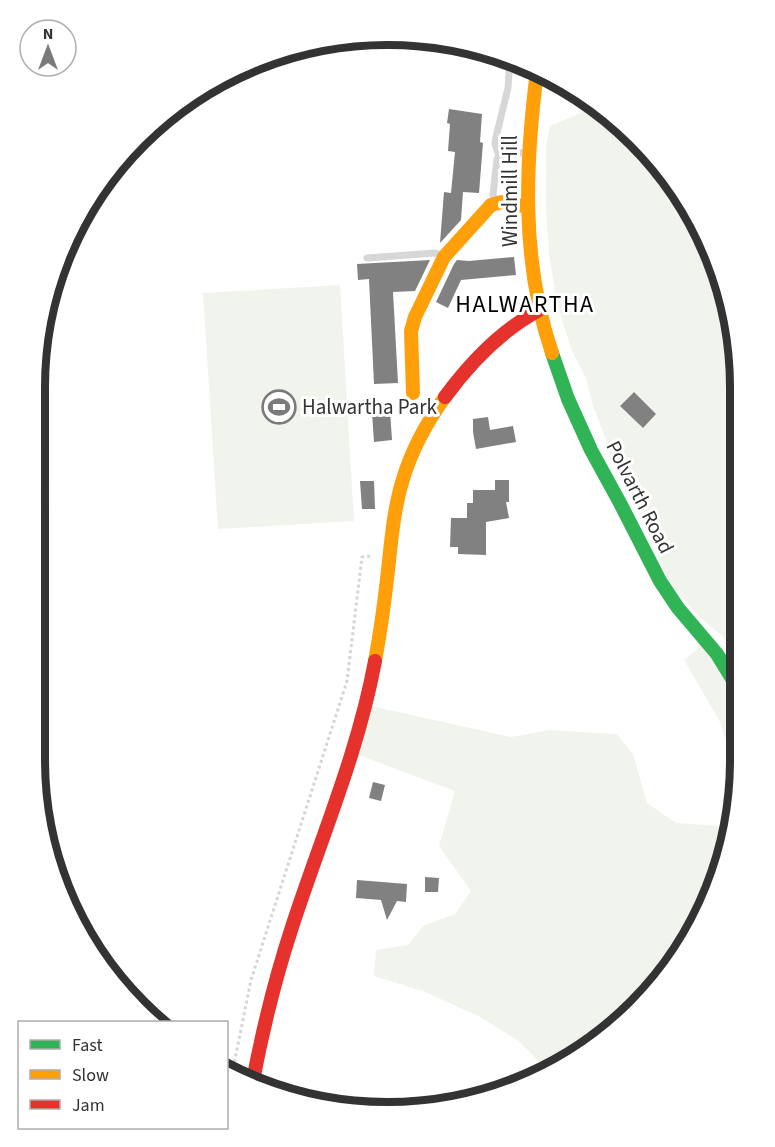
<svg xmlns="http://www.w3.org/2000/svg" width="775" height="1147" font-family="'Source Sans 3',sans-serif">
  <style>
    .green { fill: #f1f4ed; fill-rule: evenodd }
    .building { fill: #818181 }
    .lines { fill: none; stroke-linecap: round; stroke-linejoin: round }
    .path { stroke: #d5d5d5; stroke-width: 3; stroke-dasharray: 3 3; stroke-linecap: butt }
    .lane { stroke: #d7d7d7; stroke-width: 7 }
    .fast { stroke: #30b455; stroke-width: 14 }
    .slow { stroke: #ff9f0a; stroke-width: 14 }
    .jam { stroke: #e5322d; stroke-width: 14 }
    .labels { text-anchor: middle; stroke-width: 6; stroke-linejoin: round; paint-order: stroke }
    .street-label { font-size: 21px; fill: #333; stroke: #fff }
    .poi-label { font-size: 21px; fill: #333; stroke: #fff; text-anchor: start }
    .quarter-label { font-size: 24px; letter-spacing: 1.5px; fill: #000; stroke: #fff }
    .rim { fill: none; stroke: #333; stroke-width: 8 }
  </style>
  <rect width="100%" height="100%" fill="#fff"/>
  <path class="green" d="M593,108L637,138L713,252L740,388L736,655L721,635L697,615L670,583L627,486L611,457L607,442L593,406L586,378L572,351L562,320L555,291L549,254L546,207V145L550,126ZM633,392L656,414L643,428L620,406Z
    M340,285L354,521L218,529L203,293Z
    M702,638L736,685L735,766L719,720L684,660L696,650Z
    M366,705L511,737L549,730L617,734L633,754L647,803L676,823L734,827L704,916L637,1009L564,1065L547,1071L519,1041L480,1017L425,992L374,976L376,950L408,945L423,926L455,914L471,891L439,846L455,791L353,753Z"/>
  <path class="building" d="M449,109L482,114L480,142L483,143L479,193L463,192L461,220L440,243L444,192L451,193L455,152L448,151L450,124L447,123Z
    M514,257L516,275L461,280L448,308L436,302L454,264L457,260L469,261Z
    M430,260L415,291L393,292L398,383L374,384L369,279L358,280L357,264Z
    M634,392L656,414L643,428L620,406Z
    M390,411L392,440L374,442L372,413Z
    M488,417L490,430L513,426L516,442L476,449L473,432V419Z
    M495,480H509V502H506L509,518L486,522V555L458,554V547H450L451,518H467V503H473V490H495Z
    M360,481H374L375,509H362Z
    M373,782L385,785L381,801L369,798Z
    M425,877L439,878L438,892H425Z
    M357,880L407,884L406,902L397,901L387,920L381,900L356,898Z"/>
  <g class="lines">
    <path class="path" d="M232,1074L251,980L347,681L362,557L373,556"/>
    <path class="lane" d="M499,156L495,144L496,137L508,88L510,59
      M496,203L493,195L497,159L499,156L527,152
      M367,258L435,253L441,255"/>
    <path class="fast" d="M552,353L568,399L591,450L620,503L660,581L678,608L717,654L736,685"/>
    <path class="slow" d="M537,71C525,166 521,261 552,353
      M413,393L411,331L415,317L444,257L491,205L502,202L528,207
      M375,661C380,634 384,606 387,579C391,545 393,511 403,479C412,449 427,422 445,397"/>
    <path class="jam" d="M445,397C470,363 502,330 539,310
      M252,1086C262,1032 275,979 292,927C321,838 358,753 375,661"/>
  </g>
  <defs>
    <symbol id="stadium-ring" viewBox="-11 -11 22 22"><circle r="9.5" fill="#fff" stroke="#7a7a7a" stroke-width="1.5"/><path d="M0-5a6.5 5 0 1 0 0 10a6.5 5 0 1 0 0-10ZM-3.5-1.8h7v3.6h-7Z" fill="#7a7a7a"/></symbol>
  </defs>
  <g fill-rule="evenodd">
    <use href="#stadium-ring" x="260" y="388" width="38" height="38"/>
  </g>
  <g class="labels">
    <g class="street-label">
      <text transform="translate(510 191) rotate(-90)" y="7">Windmill Hill</text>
      <text transform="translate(640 497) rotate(63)" y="7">Polvarth Road</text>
    </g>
    <g class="poi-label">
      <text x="302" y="414">Halwartha Park</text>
    </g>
    <g class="quarter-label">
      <text x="525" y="312">HALWARTHA</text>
    </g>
  </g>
  <path d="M0 0H775V1147H0ZM387 45H388A342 342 0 0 1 730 387V760A342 342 0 0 1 388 1102H387A342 342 0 0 1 45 760V387A342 342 0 0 1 387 45Z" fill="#fff" fill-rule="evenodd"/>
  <path class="rim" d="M387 45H388A342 342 0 0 1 730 387V760A342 342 0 0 1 388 1102H387A342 342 0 0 1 45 760V387A342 342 0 0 1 387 45Z"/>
  <rect x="18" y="1021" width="210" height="108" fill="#ffffff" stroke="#adadad" stroke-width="1.5"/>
  <rect x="30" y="1040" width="30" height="9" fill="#30b455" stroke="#adadad" stroke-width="1.5"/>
  <text x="72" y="1051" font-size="18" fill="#333333">Fast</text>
  <rect x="30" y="1070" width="30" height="9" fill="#ff9f0a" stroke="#adadad" stroke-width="1.5"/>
  <text x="72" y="1081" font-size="18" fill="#333333">Slow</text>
  <rect x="30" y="1100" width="30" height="9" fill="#e5322d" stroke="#adadad" stroke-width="1.5"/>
  <text x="72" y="1111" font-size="18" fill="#333333">Jam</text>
  <g transform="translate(48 48)"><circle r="28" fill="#ffffff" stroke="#adadad" stroke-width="1.5"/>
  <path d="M0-4.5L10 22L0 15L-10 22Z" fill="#7a7a7a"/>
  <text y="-9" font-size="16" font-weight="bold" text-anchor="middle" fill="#333333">N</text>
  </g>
</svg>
